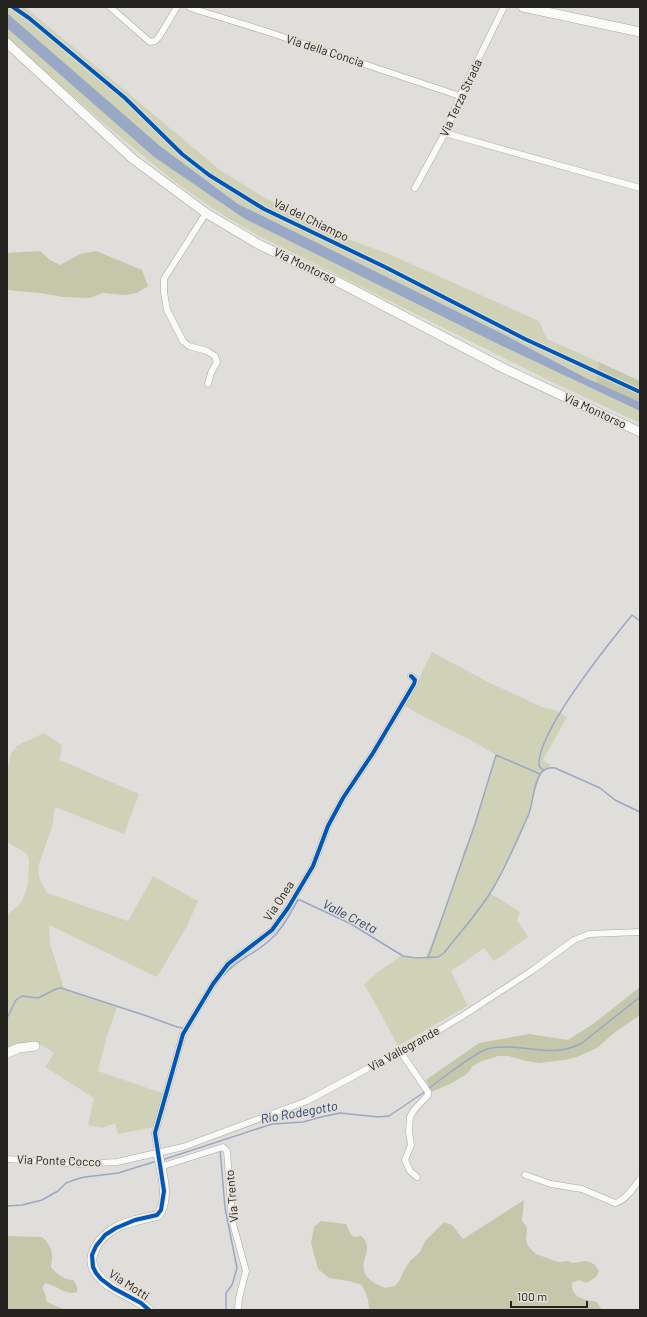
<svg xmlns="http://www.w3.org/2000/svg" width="647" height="1317" font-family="Barlow,sans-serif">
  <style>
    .green { fill: #cfd2b7 }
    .forest { fill: #c4c7aa }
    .water { fill: #99a8c4 }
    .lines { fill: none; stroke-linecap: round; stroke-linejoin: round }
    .stream { stroke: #99a8c4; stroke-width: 1.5 }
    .street-casing { stroke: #aba9a6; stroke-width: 7 }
    .secondary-casing { stroke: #aba9a6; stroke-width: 10 }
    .street { stroke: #fafaf9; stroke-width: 6 }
    .secondary { stroke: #fafaf9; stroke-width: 9 }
    .cycleway-casing { stroke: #e4dfd6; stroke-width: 6 }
    .cycleway { stroke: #0057b8; stroke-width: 4 }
    .labels { text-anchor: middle; stroke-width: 3; stroke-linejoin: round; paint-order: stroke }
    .street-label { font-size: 12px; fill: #252320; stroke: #e4dfd6 }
    .water-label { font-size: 13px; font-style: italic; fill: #254278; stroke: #e4dfd6 }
  </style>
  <rect width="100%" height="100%" fill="#e0deda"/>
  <path class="green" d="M7,7H25L220,170L263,197L334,234L389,254L539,321L547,339L599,362L596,383L501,333L238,204L160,146L7,13Z
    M7,28L154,157L245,219L502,346L640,411V423L550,381L261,237L226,217L189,192L170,178L100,120L7,38Z
    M432,652L490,683L542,707L555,710L567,717L543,760L551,765L542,772L537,785L525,825L490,893L520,912L517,920L528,937L494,961L484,948L451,971L467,1004V1006L398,1046L370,994L364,985L378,972L401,956L414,959H425L452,892L464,850L472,835L496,755C467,736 434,724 405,706L417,686L422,672Z
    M44,733L62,745L60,760L139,794L124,834L55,807L52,827L38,867L40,880L47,893L128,921L153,876L198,901L187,926L157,977L49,925L50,944L64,988L68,991L117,1007L107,1036L98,1071L165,1094L154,1127L118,1134L115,1123L102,1128L88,1125L94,1098L45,1067L54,1053L42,1045L7,1054V915L21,903L26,891L28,883L29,859L26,853L7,842V772L11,753L15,749L16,746Z"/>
  <path class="forest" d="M40,251L50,260L60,265L80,254L96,251L142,270L148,286L137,293L124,295L103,293L90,298L63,297L40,293L7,290V253Z
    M599,362L640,381V402L596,383Z
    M640,987V1015L614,1033L597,1048L577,1057L564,1060L540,1063L526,1061L509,1056H498L479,1062L472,1067L467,1074L450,1084L431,1092L426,1080L479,1043L529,1034L568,1040L593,1024Z
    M524,1200L522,1221L527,1227L526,1240L528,1246L536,1254L558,1262L568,1261L572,1263L585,1261L590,1262L595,1265L599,1271L596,1277L586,1283L579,1280L572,1283C571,1299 585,1299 597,1302L602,1310H369L368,1299L362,1285L349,1281L329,1278L318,1269L311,1243L314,1227L321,1221L346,1224L350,1233L354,1237L361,1236C376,1248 357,1262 366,1275C370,1281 378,1285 385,1288L395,1286L400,1280L403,1272L410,1261L420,1252L425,1241L444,1222L452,1225L463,1239Z
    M7,1236L42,1237C53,1247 53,1253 51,1267C56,1274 65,1280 73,1280C76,1284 78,1287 77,1292C65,1296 57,1285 45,1283C42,1288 42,1288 45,1293C46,1296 46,1300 47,1302L65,1310H7Z"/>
  <path class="water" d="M7,13L160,146L238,204L501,333L586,378L640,402V411L502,346L245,219L154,157L7,28Z"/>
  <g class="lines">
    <path class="stream" d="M543,770L539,766C536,733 610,642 632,615L640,621
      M428,958L475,824L496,755L540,774
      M224,975C237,959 257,953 271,939C283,929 290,913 298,900H300L351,924L403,956L416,958L438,957L444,953C460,932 479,912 492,890C506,867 517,840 528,816C535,802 532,764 555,768L600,788L615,800L640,812
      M7,1018L16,1000L22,996L38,998L56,989L61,988L147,1016L177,1027L183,1028
      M429,1088C442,1079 477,1050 491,1048C523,1042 551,1060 582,1043L640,997
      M220,1149L225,1208L237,1268L232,1285L226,1293V1310
      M162,1160L272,1124L303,1122L321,1117L340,1113L379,1117L389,1116L426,1091
      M7,1206L22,1205L42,1200L58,1191L66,1183L77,1179L85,1177L118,1173L157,1161"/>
    <defs>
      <path id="street" d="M110,7L150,42L155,41L159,37L177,7
        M189,7L197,10L265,31L460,96
        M445,133L640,188
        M415,188L445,133L460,96L504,7
        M206,213L164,279V292L167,310L183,341L189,346L207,351L215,356L217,362L211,373L208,384
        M400,1051L428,1092V1095L414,1110L410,1117L409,1132L411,1145L405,1160L410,1171L417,1177
        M158,1153L155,1133L183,1034L213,984L228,964L272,930L288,908L313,866L328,826L343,798L373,753L414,684L415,680L411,676
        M7,1159L80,1164L117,1162L183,1147L307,1101L434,1033L467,1013L533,970L574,940L589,934L640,932
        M160,1167L223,1147L227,1151L232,1220L246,1271L239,1298L238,1310
        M525,1175L551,1184L582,1189L615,1203C625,1201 634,1187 640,1179"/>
      <path id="secondary" d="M523,7L640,32
        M7,43L133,159L206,213L258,244L344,285L505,369L640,432
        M7,1053L19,1048L35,1046
        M149,1310C134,1295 110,1292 97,1274C92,1267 90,1259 94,1251C98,1240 109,1231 119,1226C128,1222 137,1220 146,1218C149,1217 154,1217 158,1215C159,1214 161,1212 161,1210C169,1193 161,1170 158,1153"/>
    </defs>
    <use href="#street" class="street-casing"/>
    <use href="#secondary" class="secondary-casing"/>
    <use href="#street" class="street"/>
    <use href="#secondary" class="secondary"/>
    <defs>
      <path id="cycleway" d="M13,7L29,18L125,98L182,154L209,175L264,209L385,267L525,339L640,392
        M149,1310L141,1303L113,1288L101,1279L96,1273L93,1267L92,1255L96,1246L105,1235L116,1228L135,1220L157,1215L161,1210L164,1191L155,1133L183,1034L213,984L228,964L272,930L288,908L313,866L328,826L343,798L373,753L414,684L415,680L411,676"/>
    </defs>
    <use href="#cycleway" class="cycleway-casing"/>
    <use href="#cycleway" class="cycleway"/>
  </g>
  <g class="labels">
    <g class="street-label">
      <text transform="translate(325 51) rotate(18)" y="4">Via della Concia</text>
      <text transform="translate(461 98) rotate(-65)" y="4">Via Terza Strada</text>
      <text transform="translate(311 220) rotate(26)" y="4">Val del Chiampo</text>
      <text transform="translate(305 266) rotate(26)" y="4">Via Montorso</text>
      <text transform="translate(595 411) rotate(25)" y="4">Via Montorso</text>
      <text transform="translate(279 901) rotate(-57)" y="4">Via Onea</text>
      <text transform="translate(404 1049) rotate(-29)" y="4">Via Vallegrande</text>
      <text transform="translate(59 1161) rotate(2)" y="4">Via Ponte Cocco</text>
      <text transform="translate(232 1196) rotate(-95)" y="4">Via Trento</text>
      <text transform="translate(129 1285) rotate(33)" y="4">Via Motti</text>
    </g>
    <g class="water-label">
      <text transform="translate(350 916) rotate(27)" y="5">Valle Creta</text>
      <text transform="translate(299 1112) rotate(-10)" y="5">Rio Rodegotto</text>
    </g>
  </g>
  <rect width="647" height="1317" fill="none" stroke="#252320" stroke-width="16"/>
  <path d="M511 1301v6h76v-6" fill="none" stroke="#252320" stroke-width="2"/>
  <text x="517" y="1301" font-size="12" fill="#252320" stroke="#e4dfd6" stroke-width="3" paint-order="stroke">100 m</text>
</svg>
